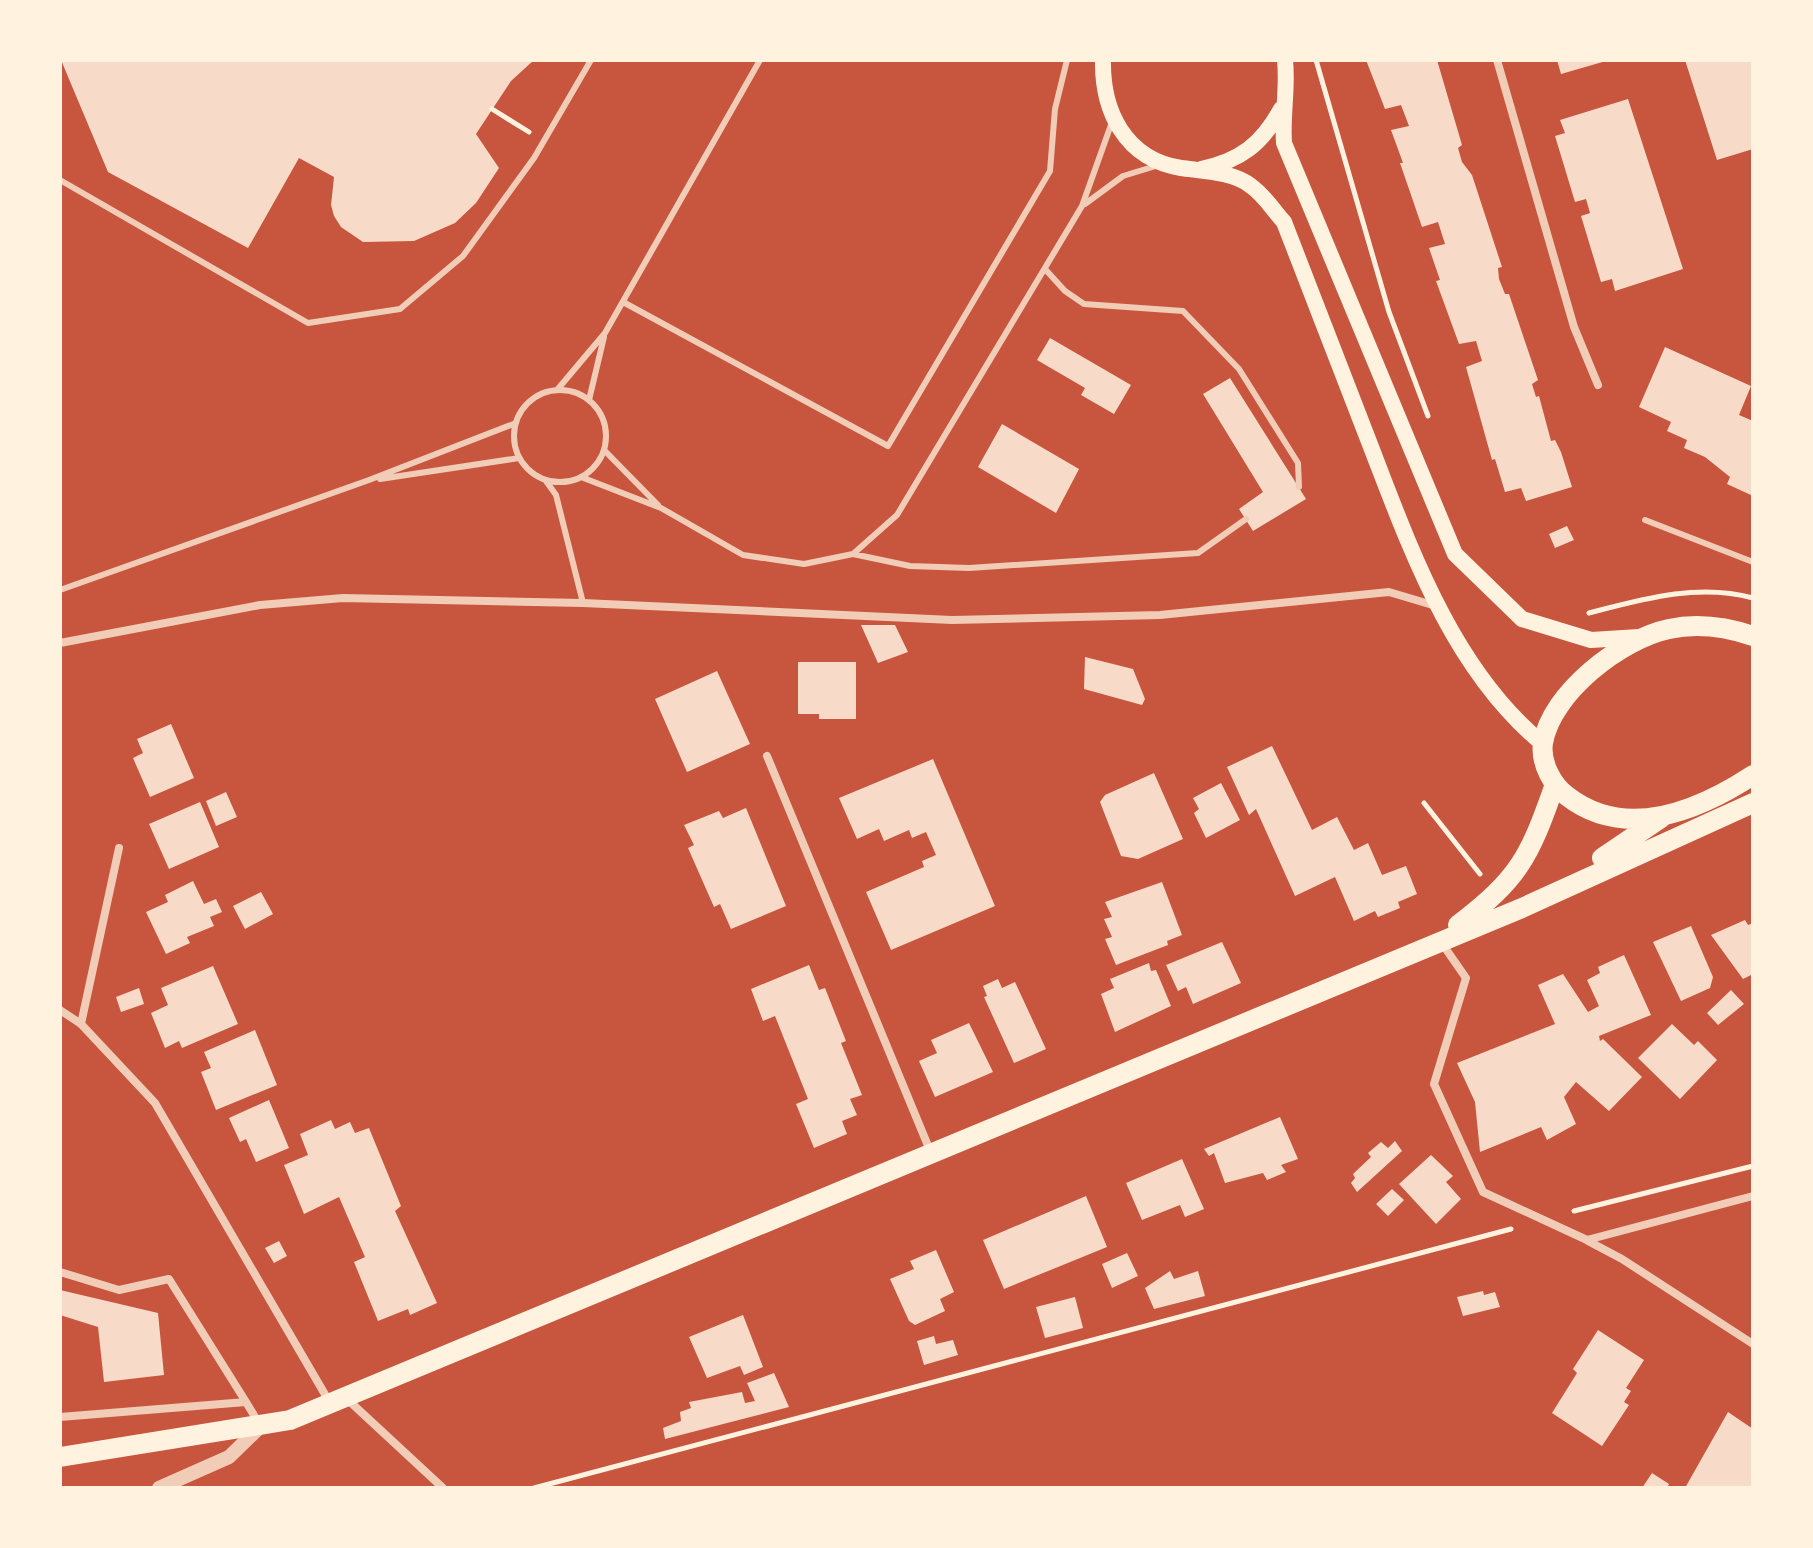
<svg xmlns="http://www.w3.org/2000/svg" width="1813" height="1548" font-family="Poppins,sans-serif">
  <style>
    .building { fill: #f7dbc8 }
    .lines { fill: none; stroke-linecap: round; stroke-linejoin: round }
    .path { stroke: #fff3e0; stroke-width: 5 }
    .service { stroke: #f1ccb7; stroke-width: 6 }
    .minor { stroke: #f1ccb7; stroke-width: 8 }
    .tertiary { stroke: #f1ccb7; stroke-width: 14 }
    .secondary { stroke: #fff3e0; stroke-width: 16 }
    .primary { stroke: #fff3e0; stroke-width: 20 }
  </style>
  <rect width="100%" height="100%" fill="#c8553d"/>
  <path class="building" d="M61,60H534L511,81L476,134L499,168L476,203L455,223L414,241L363,242L341,227L334,216L331,205L334,177L299,158L248,248L108,172Z
    M1366,60H1437L1462,145L1458,148L1462,162L1472,175L1502,267L1498,268L1499,279L1505,294H1509L1538,380L1532,384L1536,397L1539,396L1551,441L1555,440L1561,452L1572,487L1526,501L1521,488L1505,492L1495,459L1492,460L1466,367L1482,361L1476,341L1459,344L1436,281L1440,280L1429,248L1445,244L1438,222L1422,227L1400,163H1403L1391,130L1409,126L1401,105L1385,109Z
    M1557,60H1606V61L1561,74Z
    M1685,60H1753V149L1717,160Z
    M1628,99L1683,269L1615,291L1612,279L1601,282L1581,216L1590,213L1586,199L1575,202L1555,136L1565,133L1560,120Z
    M1050,338L1131,385L1114,414L1081,395L1085,388L1037,360Z
    M1665,347L1751,386L1739,415L1753,421V496L1727,484L1730,477L1705,457L1684,448L1687,440L1667,431L1671,422L1639,407Z
    M1230,378L1306,499L1253,531L1239,509L1263,492L1203,394Z
    M1002,424L1079,469L1056,513L978,467Z
    M1567,526L1574,540L1555,548L1549,534Z
    M861,625H895L908,652L878,663Z
    M1085,657L1133,669L1145,699L1142,705L1084,689Z
    M798,662H856V719H819V714H798Z
    M717,671L750,744L687,772L655,699Z
    M171,724L194,778L150,797L133,758L143,753L137,739Z
    M1272,746L1312,830L1337,817L1354,850L1368,843L1382,875L1406,866L1417,894L1398,902L1400,908L1378,917L1375,911L1354,921L1335,877L1295,896L1256,809L1249,815L1227,767Z
    M933,759L995,906L891,950L866,892L924,867L922,861L936,855L926,832L912,838L909,830L884,841L879,829L857,839L839,798Z
    M1154,773L1183,839L1138,859L1121,856L1100,802L1105,795Z
    M1221,783L1240,820L1206,838L1194,813L1199,809L1193,798Z
    M226,792L237,817L216,826L206,801Z
    M200,802L219,847L169,869L149,824Z
    M746,808L786,906L731,929L720,904L714,907L688,848L694,845L684,825L719,811L723,818Z
    M193,881L204,904L216,899L222,912L210,917L214,926L187,937L190,943L166,954L146,912L168,902L165,895Z
    M1162,882L1182,935L1167,941L1168,945L1116,965L1105,939L1112,937L1104,919L1112,917L1105,902Z
    M261,892L273,914L245,929L233,906Z
    M1745,920L1748,925L1753,923V974L1743,979L1711,935Z
    M1691,926L1713,977L1710,988L1681,1001L1653,942Z
    M1222,942L1241,983L1193,1004L1186,987L1178,991L1166,965Z
    M1624,955L1651,1015L1599,1036L1600,1041L1603,1039L1642,1077L1609,1111L1576,1082L1564,1097L1576,1124L1547,1140L1541,1127L1480,1152L1475,1102L1457,1063L1555,1024L1538,985L1563,974L1588,1012L1599,1006L1587,980L1600,973L1598,967Z
    M1149,963L1151,971L1156,970L1171,1006L1115,1032L1101,994L1114,988L1110,979Z
    M809,965L819,990L825,988L846,1041L841,1043L862,1095L850,1099L857,1115L842,1121L847,1134L814,1148L796,1104L808,1099L775,1016L763,1021L751,989Z
    M213,966L238,1024L182,1048L179,1041L165,1048L151,1013L168,1005L161,988Z
    M998,979L1002,988L1015,982L1046,1049L1014,1063L984,997L987,996L983,986Z
    M139,988L144,1004L121,1012L116,997Z
    M1731,990L1744,1004L1718,1025L1707,1013Z
    M969,1023L993,1072L935,1097L919,1061L937,1053L931,1040Z
    M1672,1024L1694,1045L1698,1041L1717,1060L1680,1099L1638,1058Z
    M255,1030L277,1085L216,1110L201,1072L211,1068L204,1052Z
    M269,1100L289,1148L256,1162L246,1139L240,1142L229,1118Z
    M1280,1117L1298,1159L1281,1165L1286,1172L1267,1180L1263,1173L1225,1183L1214,1153L1209,1156L1204,1149Z
    M331,1120L335,1129L350,1122L355,1133L369,1128L401,1206L395,1211L437,1303L410,1315L408,1309L378,1321L354,1262L365,1257L339,1197L304,1214L284,1165L308,1155L300,1134Z
    M1395,1141L1402,1151L1357,1192L1351,1183L1355,1178L1353,1174L1371,1157L1368,1153L1381,1142L1388,1148Z
    M1431,1155L1453,1176L1446,1182L1461,1199L1436,1224L1399,1184Z
    M1182,1159L1204,1209L1185,1217L1180,1205L1142,1220L1126,1183Z
    M1392,1189L1404,1200L1388,1216L1376,1204Z
    M1086,1196L1107,1247L1004,1289L983,1240Z
    M279,1241L287,1256L274,1263L265,1248Z
    M936,1250L954,1292L940,1299L945,1311L915,1325L909,1321L890,1279L914,1269L910,1261Z
    M1127,1253L1138,1276L1112,1288L1102,1264Z
    M1170,1271L1174,1279L1198,1271L1205,1296L1154,1309L1145,1288Z
    M60,1290L158,1313L164,1375L104,1382L98,1327L60,1315Z
    M1483,1291L1484,1295L1495,1292L1500,1307L1463,1316L1457,1297Z
    M1075,1297L1083,1328L1045,1338L1036,1307Z
    M743,1315L763,1367L744,1375L740,1366L707,1378L689,1337Z
    M1598,1330L1644,1360L1626,1388L1631,1391L1624,1402L1629,1405L1602,1446L1552,1413L1577,1373L1573,1369Z
    M934,1336L936,1344L953,1340L958,1355L924,1365L917,1341Z
    M774,1373L789,1407L665,1439L663,1428L681,1421L680,1412L691,1408L689,1402L742,1392L745,1403L755,1401L747,1383Z
    M1728,1412L1753,1429V1488H1685Z
    M1652,1473L1669,1484L1667,1488H1642Z"/>
  <g class="lines">
    <path class="path" d="M1316,60L1389,312L1428,416
      M492,109L529,132
      M1589,613C1643,599 1698,583 1753,598
      M1424,803L1480,874
      M1574,1211L1753,1166
      M534,1488L1511,1229"/>
    <path class="service" d="M60,180L308,323L400,309L463,256L534,158L591,60
      M1085,204L1123,176L1159,165
      M1045,269L1065,291L1084,304L1183,311L1239,369L1298,463L1299,487
      M623,302L888,446L1050,171L1055,109L1067,60
      M557,390L605,333L760,60
      M514 436a46 46 0 1 1 92 0a46 46 0 1 1-92 0Z
      M589,400L604,337
      M604,450L658,505
      M581,477L661,508L743,555L804,564L853,554L897,515L1082,206L1112,122
      M380,479L519,458
      M546,481L556,495L583,603
      M1645,520L1753,562
      M853,554L910,566L969,568L1198,553L1246,519
      M60,590L369,480L516,423"/>
    <path class="minor" d="M1497,60L1574,327L1598,385
      M60,643L260,605L343,598L583,603L952,620L1160,615L1389,592L1436,606
      M767,756L931,1153
      M1441,942L1466,978L1434,1084L1483,1192L1587,1240L1753,1196
      M60,1010L81,1024L155,1103L330,1403
      M81,1024L119,848
      M1588,1241L1622,1259L1753,1344
      M60,1272L119,1290L169,1279L246,1402
      M347,1399L443,1488
      M60,1417L246,1402L258,1422"/>
    <path class="tertiary" d="M159,1488L229,1457L261,1426"/>
    <path class="secondary" d="M1103,60C1102,111 1125,159 1181,168C1202,171 1234,172 1251,186C1264,195 1274,211 1284,222C1311,293 1339,363 1366,434C1408,542 1450,668 1543,744
      M1285,60C1288,88 1282,115 1284,143L1455,554L1522,619L1591,640L1639,637
      M1201,169C1240,161 1262,144 1281,109"/>
    <path class="primary" d="M1753,636C1726,627 1697,623 1669,629C1621,639 1551,693 1543,743C1540,763 1553,786 1567,796C1625,841 1698,811 1753,775
      M1602,858L1661,818
      M1458,925C1519,878 1529,858 1554,787
      M60,1457L290,1420L1522,908L1753,803"/>
  </g>
  <rect width="1813" height="1548" fill="none" stroke="#fff3e0" stroke-width="124"/>
</svg>
